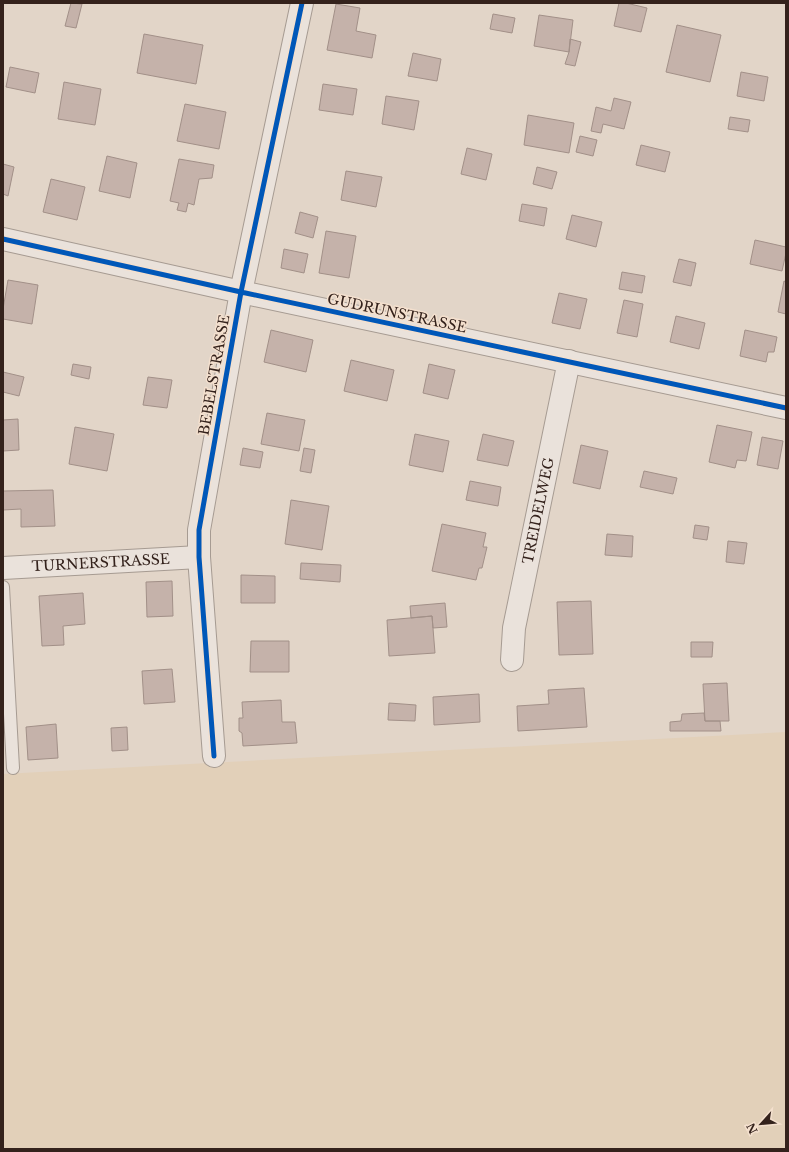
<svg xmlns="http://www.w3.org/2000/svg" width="789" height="1152" font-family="'Libre Baskerville',serif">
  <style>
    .farmland { fill: #e2d0b9 }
    .building { fill: #c5b2aa; stroke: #a29088 }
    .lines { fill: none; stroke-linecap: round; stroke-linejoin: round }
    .service-casing { stroke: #a69b92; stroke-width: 14 }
    .minor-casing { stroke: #a69b92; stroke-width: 24 }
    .service { stroke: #eae2db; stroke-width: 12 }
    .minor { stroke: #eae2db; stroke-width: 22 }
    .cycleway-casing { stroke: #f4e0ce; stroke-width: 8 }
    .cycleway { stroke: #0057b8; stroke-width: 5 }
    .labels { text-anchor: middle; stroke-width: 3; stroke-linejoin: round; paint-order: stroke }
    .street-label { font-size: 14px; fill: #34221c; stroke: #f4e0ce }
  </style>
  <rect width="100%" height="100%" fill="#e2d5c8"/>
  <path class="farmland" d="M786,732V1149H3V774Z"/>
  <path class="building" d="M71,3L82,4L76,28L65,26Z
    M619,3H626L647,8L641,32L614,26Z
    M336,4L360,8L356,31L376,35L372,58L327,50Z
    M493,14L515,18L512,33L490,29Z
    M539,15L573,20L569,52L534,46Z
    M677,25L721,35L710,82L666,72Z
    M144,34L203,45L196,84L137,73Z
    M570,39L581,42L575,66L565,64L569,52Z
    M413,53L441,59L437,81L408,76Z
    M10,67L39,73L35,93L6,87Z
    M741,72L768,77L764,101L737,96Z
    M64,82L101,89L95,125L58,119Z
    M323,84L357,89L353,115L319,110Z
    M386,96L419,101L414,130L382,124Z
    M614,98L631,102L624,129L603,124L601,133L591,131L596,107L611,111Z
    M185,104L226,112L219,149L177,141Z
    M528,115L574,123L569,153L524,145Z
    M730,117L750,120L748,132L728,129Z
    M580,136L597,140L593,156L576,152Z
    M641,145L670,152L665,172L636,165Z
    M467,148L492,154L486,180L461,174Z
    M107,156L137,163L130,198L99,191Z
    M179,159L214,165L212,178L199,179L194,205L188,203L186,212L177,210L179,203L170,201Z
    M3,164L14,167L8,196L3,194Z
    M537,167L557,172L552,189L533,184Z
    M346,171L382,177L376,207L341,200Z
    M51,179L85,187L77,220L43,212Z
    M522,204L547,208L544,226L519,221Z
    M300,212L318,217L313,238L295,233Z
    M572,215L602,222L596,247L566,239Z
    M326,231L356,236L349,278L319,273Z
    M755,240L786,247V253L782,271L750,264Z
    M284,249L308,254L304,273L281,268Z
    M679,259L696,263L691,286L673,282Z
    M622,272L645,276L642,293L619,289Z
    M8,280L38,285L32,324L3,319V309Z
    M784,281L786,282V314L778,312Z
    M559,293L587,299L580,329L552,323Z
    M624,300L643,304L637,337L617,333Z
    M676,316L705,323L699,349L670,342Z
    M271,330L313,340L306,372L264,362Z
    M745,330L777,337L774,352H768L766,362L740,356Z
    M351,360L394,370L387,401L344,391Z
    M73,364L91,367L89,379L71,375Z
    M429,364L455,370L448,399L423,393Z
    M3,372L24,377L19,396L3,392Z
    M148,377L172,380L167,408L143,405Z
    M267,413L305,420L299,451L261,444Z
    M18,419L19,450L3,451V420Z
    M717,425L752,432L746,461L737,460L735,468L709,462Z
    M75,427L114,434L107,471L69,464Z
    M415,434L449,441L443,472L409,465Z
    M483,434L514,441L508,466L477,460Z
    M762,437L783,441L778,469L757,465Z
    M581,445L608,451L600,489L573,483Z
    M243,448L263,452L260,468L240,465Z
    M304,448L315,450L311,473L300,471Z
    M644,471L677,478L673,494L640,487Z
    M470,481L501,487L498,506L466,500Z
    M53,490L55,526L21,527V509L3,510V491Z
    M291,500L329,506L322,550L285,544Z
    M442,524L486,533L483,547H487L482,568H479L476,580L432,571Z
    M695,525L709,527L707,540L693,538Z
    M607,534L633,536L632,557L605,555Z
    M728,541L747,543L744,564L726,562Z
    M301,563L341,565L340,582L300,579Z
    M241,575L275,576V603H241Z
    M172,581L173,616L147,617L146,582Z
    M83,593L85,624L63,626L64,645L42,646L39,596Z
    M591,601L593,654L559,655L557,602Z
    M445,603L447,627L433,628L432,616L411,618L410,606Z
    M432,616L435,653L389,656L387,620Z
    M251,641H289V672H250Z
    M691,642H713L712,657H691Z
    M172,669L175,702L144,704L142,671Z
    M727,683L729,721H705L703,684Z
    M584,688L587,727L518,731L517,706L549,704L548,690Z
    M479,694L480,722L434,725L433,697Z
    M281,700L282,722H295L297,743L243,746L242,733L239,731V718H243L242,702Z
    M389,703L416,705L415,721L388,720Z
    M704,713L705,721H720L721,731H670V722L681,721L682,714Z
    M56,724L58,758L28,760L26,727Z
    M127,727L128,750L112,751L111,728Z"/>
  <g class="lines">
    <defs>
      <path id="service" d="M3,587L13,768"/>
      <g id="minor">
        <path d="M3,239L241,292L786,408"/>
        <path id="s1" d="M3,568L199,557"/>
        <path id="s2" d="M512,660L514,628L569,361"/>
        <path d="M214,756L199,557V530L241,292L302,3"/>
      </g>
    </defs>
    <use href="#service" class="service-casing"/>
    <use href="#minor" class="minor-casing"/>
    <use href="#service" class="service"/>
    <use href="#minor" class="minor"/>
    <defs>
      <path id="cycleway" d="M3,239L241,292L786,408
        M214,756L199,557V530L241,292L302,3"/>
    </defs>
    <use href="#cycleway" class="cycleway-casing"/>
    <use href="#cycleway" class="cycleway"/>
  </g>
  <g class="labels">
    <g class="street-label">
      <text transform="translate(397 313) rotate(12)" y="5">GUDRUNSTRASSE</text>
      <text transform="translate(214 375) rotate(-80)" y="5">BEBELSTRASSE</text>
      <text dy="5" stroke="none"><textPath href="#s2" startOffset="152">TREIDELWEG</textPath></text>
      <text dy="5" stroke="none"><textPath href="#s1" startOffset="98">TURNERSTRASSE</textPath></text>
    </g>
  </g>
  <rect width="789" height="1152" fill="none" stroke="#34221c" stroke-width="8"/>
  <g transform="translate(761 1124) rotate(243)" stroke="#f4e0ce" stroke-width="3" paint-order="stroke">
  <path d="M0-3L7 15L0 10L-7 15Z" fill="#34221c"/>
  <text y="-6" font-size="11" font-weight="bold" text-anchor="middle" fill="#34221c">N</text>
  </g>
</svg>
